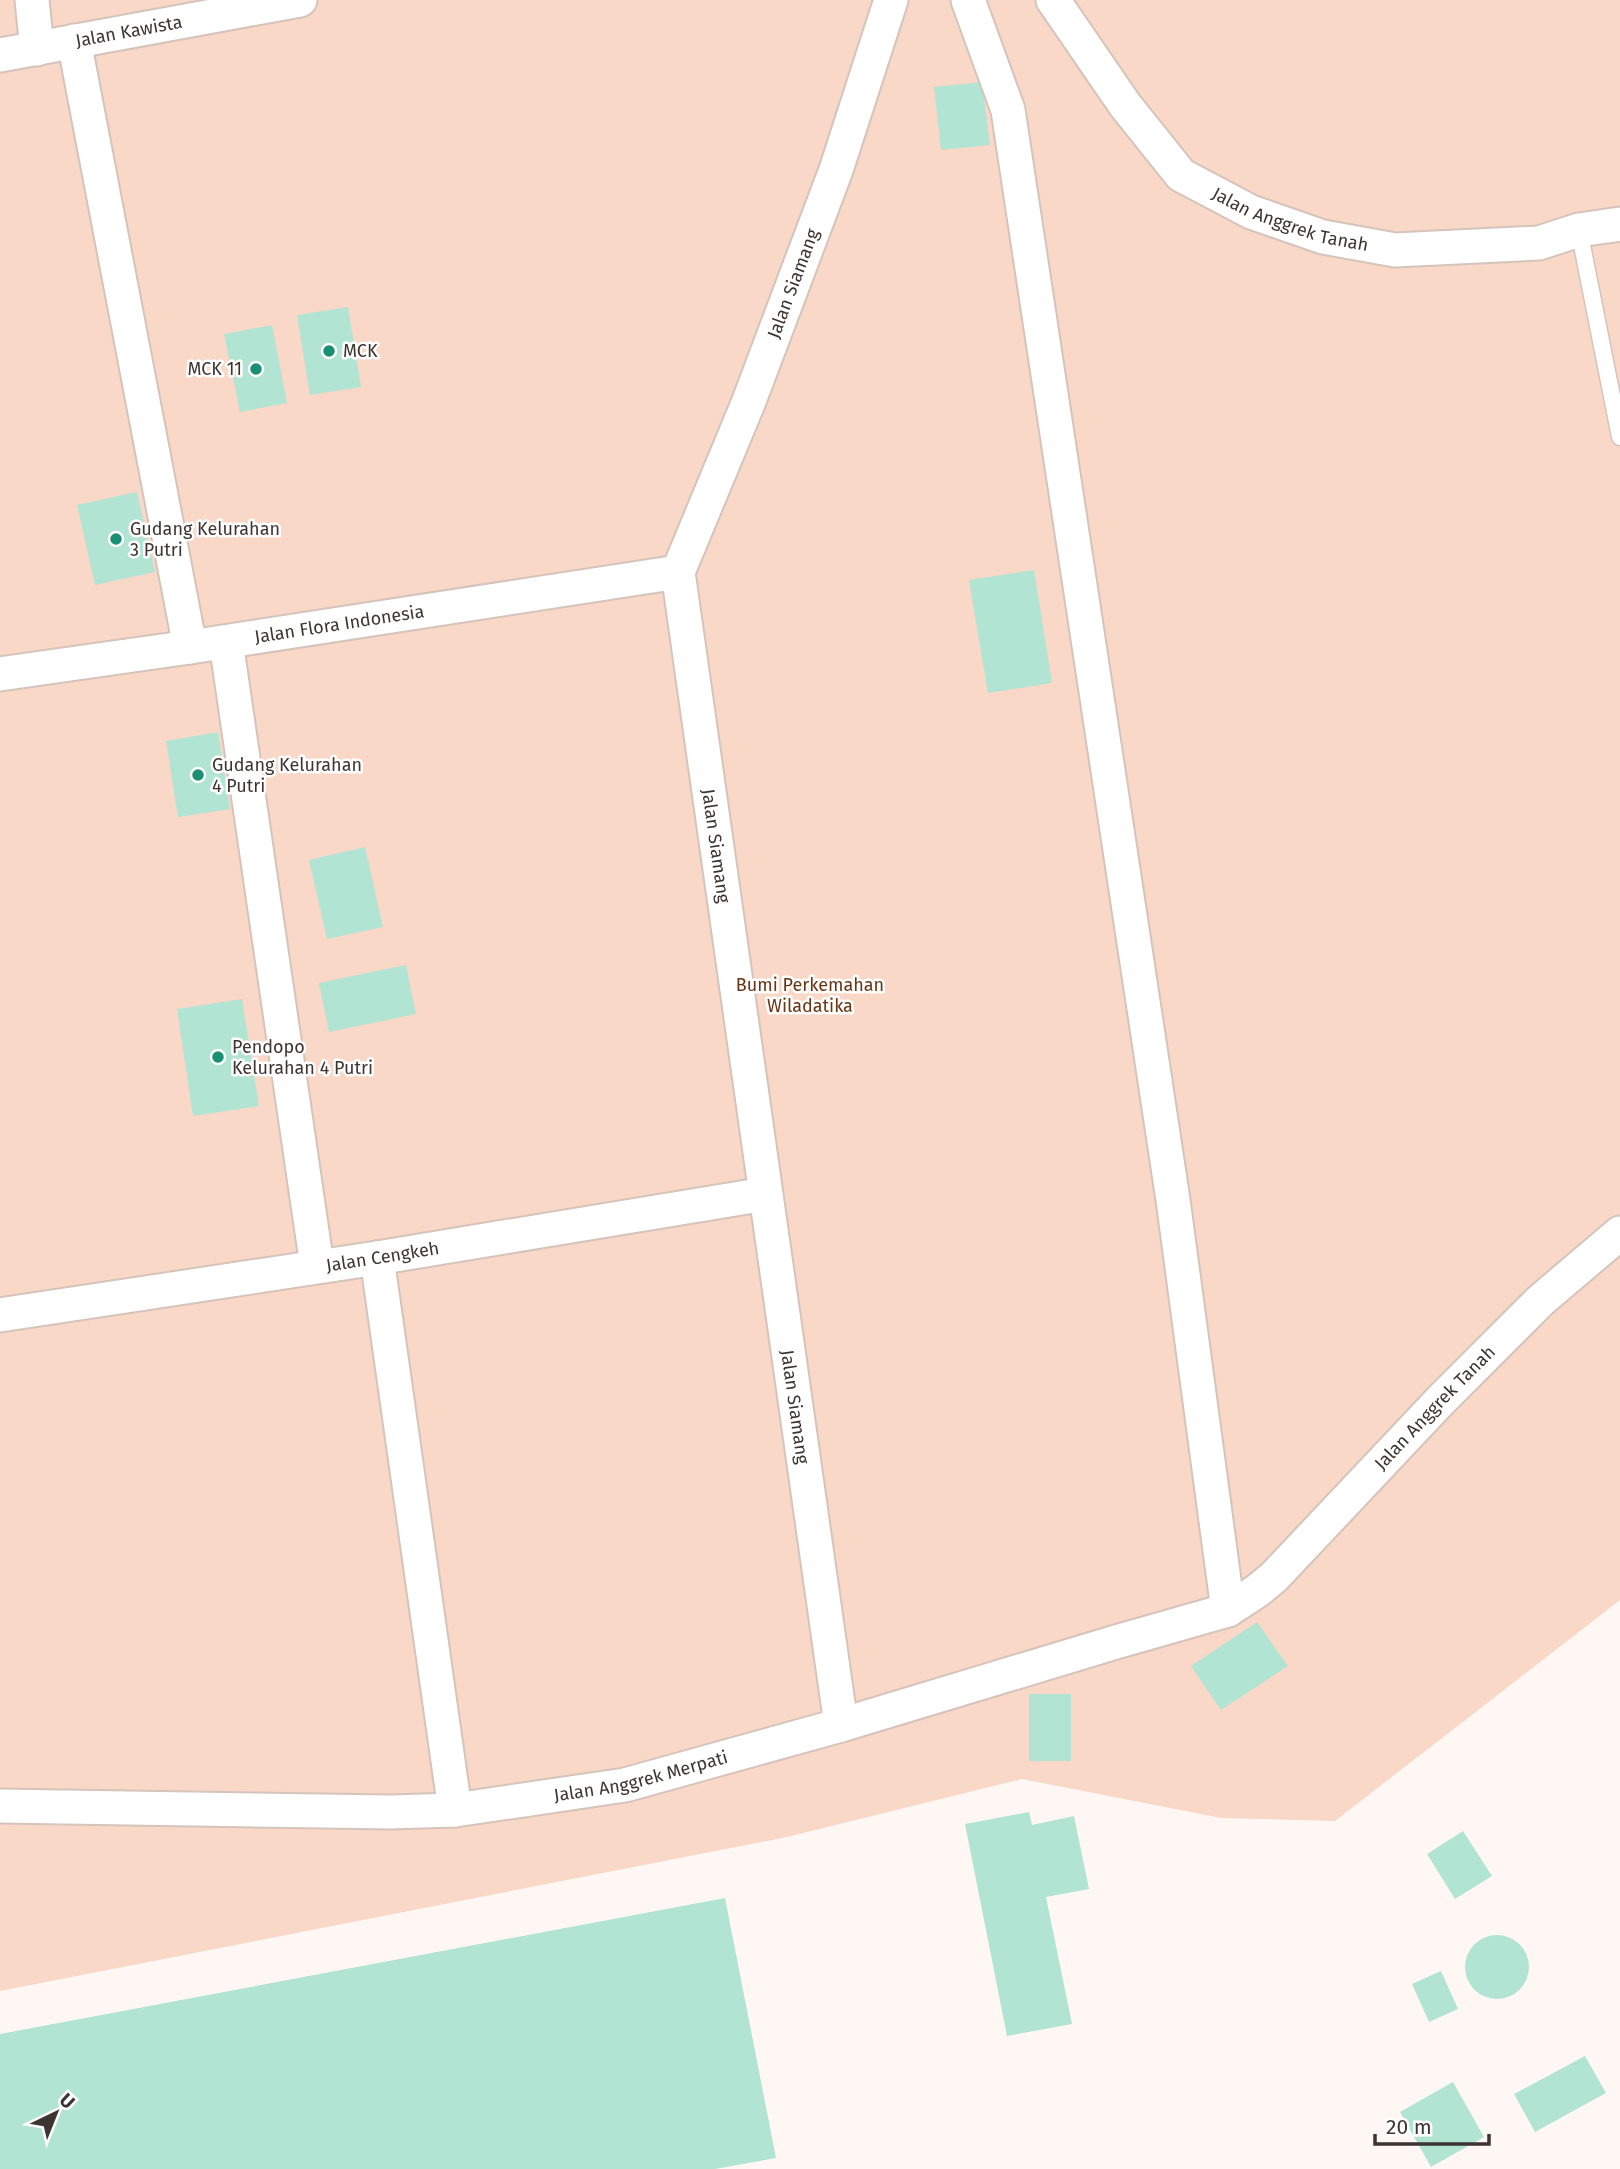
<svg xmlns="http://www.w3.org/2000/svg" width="1620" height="2169" font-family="'Fira Sans',sans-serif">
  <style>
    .green { fill: #f9d8c7 }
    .building { fill: #b2e4d3 }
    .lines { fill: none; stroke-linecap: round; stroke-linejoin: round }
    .service-casing { stroke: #d5c4bb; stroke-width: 19 }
    .minor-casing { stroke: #d5c4bb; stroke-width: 37 }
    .service { stroke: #fff; stroke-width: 16 }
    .minor { stroke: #fff; stroke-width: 33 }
    .poi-dot { fill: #198f73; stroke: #fff; stroke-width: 2.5 }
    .labels { text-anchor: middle; stroke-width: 5; stroke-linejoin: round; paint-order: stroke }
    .street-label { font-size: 18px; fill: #3c3532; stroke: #fff }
    .poi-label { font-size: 18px; fill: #3c3532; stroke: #fff; text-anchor: start }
    .park-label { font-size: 18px; fill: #683413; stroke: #fff }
  </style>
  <rect width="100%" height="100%" fill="#fff7f4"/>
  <path class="green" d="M0,0H1620V1600L1335,1821L1221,1818L1022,1779L787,1837L0,1991Z"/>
  <path class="building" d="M982,82L990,145L941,150L934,87Z
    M348,307L361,387L310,395L297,315Z
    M272,325L287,403L240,412L224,334Z
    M137,492L155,572L95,585L77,505Z
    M1034,570L1052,683L988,693L969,580Z
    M218,732L230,809L178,817L166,741Z
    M365,847L383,927L327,939L309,860Z
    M406,965L416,1014L329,1032L319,983Z
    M242,999L259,1106L193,1116L177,1009Z
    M1257,1622L1288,1666L1221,1710L1191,1666Z
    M1029,1694H1071V1761H1029Z
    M1029,1812L1032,1825L1074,1816L1089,1889L1046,1897L1072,2024L1007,2036L965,1824Z
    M1463,1831L1492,1876L1455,1899L1427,1854Z
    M725,1898L776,2158L715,2169H0V2034Z
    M1465 1967a32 32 0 1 1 64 0a32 32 0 1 1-64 0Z
    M1441,1971L1458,2009L1429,2022L1412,1984Z
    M1585,2056L1606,2093L1535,2132L1514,2094Z
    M1453,2082L1484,2137L1431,2167L1400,2112Z"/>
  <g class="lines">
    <defs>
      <path id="service" d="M1579,230L1620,437"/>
      <g id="minor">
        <path d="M32,0L37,49"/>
        <path d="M968,0L1008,110L1173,1200L1228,1610"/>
        <path id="s1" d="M1053,0L1125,105L1181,175L1251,212L1323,237L1395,250L1539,243L1579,230L1620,224"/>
        <path d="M74,41L190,647"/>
        <path id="s2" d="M0,55L300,0"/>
        <path d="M226,642L317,1266"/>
        <path id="s3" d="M0,674L190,647L678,572"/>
        <path d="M377,1258L455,1810"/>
        <path id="s4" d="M0,1315L377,1258L765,1194"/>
        <path id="s5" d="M841,1725L678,572L749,401L836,170L891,0"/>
        <path id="s6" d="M0,1806L391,1812L455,1810L625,1785L841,1725L1116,1642L1228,1610L1257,1591L1274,1577L1440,1401L1540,1301L1620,1233"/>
      </g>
    </defs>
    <use href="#service" class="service-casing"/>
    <use href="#minor" class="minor-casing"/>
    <use href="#service" class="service"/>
    <use href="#minor" class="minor"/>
  </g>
  <g class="poi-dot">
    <circle cx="329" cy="351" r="7"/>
    <circle cx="256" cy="369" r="7"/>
    <circle cx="116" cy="539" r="7"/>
    <circle cx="198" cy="775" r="7"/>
    <circle cx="218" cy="1057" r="7"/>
  </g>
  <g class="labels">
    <g class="street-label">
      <text dy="6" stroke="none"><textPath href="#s2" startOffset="131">Jalan Kawista</textPath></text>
      <text dy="6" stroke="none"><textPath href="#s1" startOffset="336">Jalan Anggrek Tanah</textPath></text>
      <text dy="6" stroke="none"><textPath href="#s5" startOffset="1475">Jalan Siamang</textPath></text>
      <text dy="6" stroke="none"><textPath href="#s3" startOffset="343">Jalan Flora Indonesia</textPath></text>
      <text transform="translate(716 846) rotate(82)" y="6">Jalan Siamang</text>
      <text dy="6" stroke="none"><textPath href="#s4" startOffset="387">Jalan Cengkeh</textPath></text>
      <text transform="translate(795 1407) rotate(82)" y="6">Jalan Siamang</text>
      <text dy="6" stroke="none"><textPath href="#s6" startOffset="1545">Jalan Anggrek Tanah</textPath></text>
      <text dy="6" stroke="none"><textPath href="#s6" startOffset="644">Jalan Anggrek Merpati</textPath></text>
    </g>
    <g class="poi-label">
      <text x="343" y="357">MCK</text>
      <text x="242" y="375" text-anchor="end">MCK 11</text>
      <text x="130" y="535">Gudang Kelurahan<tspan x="130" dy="21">3 Putri</tspan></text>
      <text x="212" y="771">Gudang Kelurahan<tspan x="212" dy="21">4 Putri</tspan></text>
      <text x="232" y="1053">Pendopo<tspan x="232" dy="21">Kelurahan 4 Putri</tspan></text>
    </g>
    <g class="park-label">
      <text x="810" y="991">Bumi Perkemahan<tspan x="810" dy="21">Wiladatika</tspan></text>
    </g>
  </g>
  <g transform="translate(56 2113) rotate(43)" stroke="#ffffff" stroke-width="5" paint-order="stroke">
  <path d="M0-5L12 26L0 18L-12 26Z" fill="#3c3532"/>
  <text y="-10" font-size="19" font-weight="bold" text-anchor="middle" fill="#3c3532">U</text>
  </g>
  <path d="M1375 2134v10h114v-10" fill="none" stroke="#3c3532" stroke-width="3.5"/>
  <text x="1386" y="2134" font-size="21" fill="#3c3532" stroke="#ffffff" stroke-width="5" paint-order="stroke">20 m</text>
</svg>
